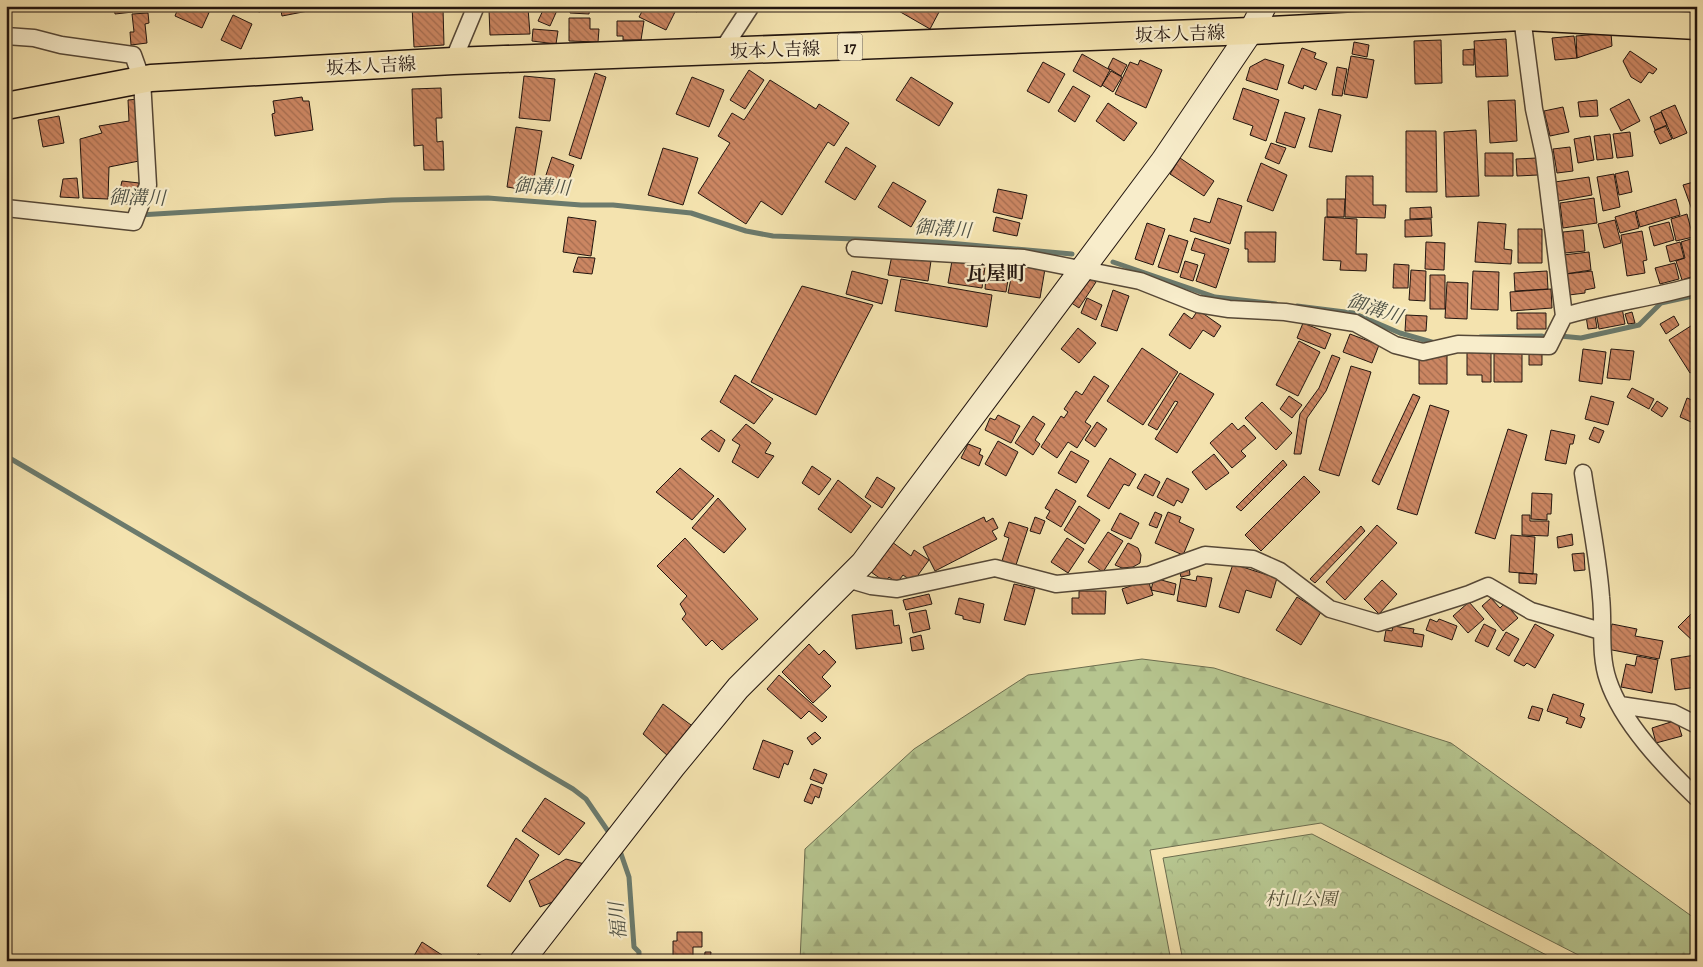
<svg xmlns="http://www.w3.org/2000/svg" width="1703" height="967" font-family="Alegreya,'Noto Serif JP',serif">
  <style>
    .forest { fill: url(#forest-firs); stroke: #6c6d4f }
    .park { fill: url(#park-crowns); stroke: #6c6d4f }
    .lines { fill: none; stroke-linecap: round; stroke-linejoin: round }
    .stream { stroke: #6b7a6c; stroke-width: 5 }
    .building { fill: url(#building-back-hatch); stroke: #22150f }
    .street-casing { stroke: #564837; stroke-width: 19 }
    .secondary-casing { stroke: #22150f; stroke-width: 26 }
    .primary-casing { stroke: #22150f; stroke-width: 29 }
    .street { stroke: #f8edcb; stroke-width: 16 }
    .secondary { stroke: #f8edcb; stroke-width: 24 }
    .primary { stroke: #f4e3af; stroke-width: 26 }
    .labels { text-anchor: middle; stroke-width: 4.5; stroke-linejoin: round; paint-order: stroke }
    .shield { fill: #f8edcb; stroke: #625647; stroke-width: 1 }
    .shield-label { font-size: 16px; font-weight: bold; fill: #22150f }
    .street-label { font-size: 18px; fill: #22150f; stroke: #f8edcb }
    .park-label { font-size: 18px; font-style: italic; fill: #56533c; stroke: #f8edcb }
    .water-label { font-size: 19px; font-style: italic; fill: #4d5045; stroke: #f8edcb }
    .quarter-label { font-size: 20px; font-weight: bold; fill: #22150f; stroke: #f8edcb }
  </style>
  <defs>
    <pattern id="forest-firs" width="22" height="20" patternUnits="userSpaceOnUse" patternTransform="scale(1.25)"><rect width="22" height="20" fill="#b6c58f"/><path d="M5 1l3.5 6h-7zM16 11l3.5 6h-7z" fill="#9ca87a"/></pattern>
    <pattern id="park-crowns" width="20" height="18" patternUnits="userSpaceOnUse" patternTransform="scale(1.25)"><rect width="20" height="18" fill="#b6c58f"/><path d="M2 6a3 3 0 1 1 6 0M12 15a3 3 0 1 1 6 0" fill="none" stroke="#9ca87a"/></pattern>
    <pattern id="building-back-hatch" width="6" height="6" patternUnits="userSpaceOnUse" patternTransform="scale(1.25)"><rect width="6" height="6" fill="#cb8662"/><path d="M-1 5l2 2M0 0l6 6M5-1l2 2" fill="none" stroke="#a46c4f"/></pattern>
  </defs>
  <rect width="100%" height="100%" fill="#f4e3af"/>
  <filter id="stains"><feTurbulence type="fractalNoise" baseFrequency=".004" numOctaves="4"/><feColorMatrix values="0 0 0 0 .2 0 0 0 0 .09 0 0 0 0 .02 0 0 0 .5 -.17"/></filter>
  <radialGradient id="worn" r=".72"><stop offset=".6" stop-color="#630" stop-opacity="0"/><stop offset="1" stop-color="#630" stop-opacity=".3"/></radialGradient>
  <path class="forest" d="M1142,659L1214,668L1451,743L1697,920V961H1590L1321,823L1150,850L1171,961H800L805,849L914,749L1028,675Z"/>
  <path class="park" d="M1312,834L1558,961H1183L1163,858Z"/>
  <g class="lines">
    <path class="stream" d="M139,215L392,200L488,198L581,205H613L691,213L746,231L773,236L937,242L1072,254
      M1113,262L1215,297L1276,304
      M1297,306L1353,313L1400,333L1435,343
      M1560,336L1581,338L1639,325L1661,303L1697,295
      M1480,337L1542,336
      M6,456L573,789L586,799L612,837
      M619,848L629,877L634,947L639,952V961"/>
  </g>
  <path class="building" d="M114,6H133V12L115,14Z
    M179,6H212L202,28L175,16Z
    M251,6H261L260,12L250,10Z
    M280,6H307L308,11L282,16Z
    M348,6H371L370,11L347,8Z
    M412,6H448L443,8L444,45L414,47Z
    M545,6H559L550,26L538,21Z
    M570,6H590L589,14L570,13Z
    M645,6H678L666,30L639,17Z
    M683,6H700L697,12Z
    M890,6H929L939,12L930,29Z
    M528,8L530,34L490,35L489,10Z
    M148,13L149,23L145,24L147,43L131,45L130,32H134L132,14Z
    M233,15L252,24L241,49L221,40Z
    M569,18H590V29H599L598,42L569,41Z
    M617,21H644L641,40H623V36H617Z
    M533,29L558,31L556,44L532,41Z
    M1611,33L1612,46L1577,58L1576,36Z
    M1574,36L1577,58L1555,60L1552,38Z
    M1506,39L1508,76L1476,77L1474,41Z
    M1441,40L1442,83L1415,84L1414,41Z
    M1354,42L1369,45L1367,57L1352,54Z
    M1302,48L1316,53L1314,58L1327,63L1316,90L1304,85L1303,89L1288,83Z
    M1474,49V65H1463V50Z
    M1630,51L1657,69L1653,74L1649,72L1641,83L1631,77L1623,61Z
    M1082,54L1110,70L1101,87L1073,71Z
    M1351,56L1374,60L1367,98L1344,94Z
    M1113,58L1127,65L1121,76L1108,68Z
    M1265,59L1284,65L1277,90L1246,80L1250,67Z
    M1140,60L1162,70L1146,108L1115,94L1130,62L1138,65Z
    M1043,62L1065,74L1049,103L1027,91Z
    M1337,67L1347,69L1342,96L1332,95Z
    M749,70L764,80L745,109L730,100Z
    M1111,71L1122,77L1113,92L1102,85Z
    M595,73L606,77L581,159L569,155Z
    M524,76L555,79L550,121L519,118Z
    M692,77L724,90L709,127L676,114Z
    M911,77L953,103L939,126L896,100Z
    M770,80L816,109L819,104L849,123L834,146L828,142L782,215L761,201L746,224L698,193L730,143L718,136L732,113L744,120Z
    M1073,86L1090,96L1075,122L1058,111Z
    M441,88L442,118H436L437,142L443,141L444,170H424L423,145L414,146L412,89Z
    M1243,88L1279,100L1266,141L1250,135L1253,126L1233,119Z
    M302,97L303,101H309L313,130L275,136L272,114L275,113L273,101Z
    M139,99V161L109,167L108,199L83,198L80,139L102,133L99,126L129,121L128,100Z
    M1629,99L1640,121L1621,131L1610,109Z
    M1515,100L1517,141L1490,143L1488,101Z
    M1597,100L1598,116L1580,117L1578,102Z
    M1108,103L1137,123L1124,141L1096,121Z
    M1675,105L1687,133L1673,139L1661,111Z
    M1563,107L1569,132L1550,136L1544,111Z
    M1319,109L1341,115L1332,152L1309,147Z
    M1285,112L1305,118L1295,148L1276,142Z
    M1661,112L1667,125L1655,130L1650,117Z
    M59,116L64,143L43,147L38,120Z
    M1666,126L1672,139L1660,144L1654,131Z
    M516,127L542,131L532,191L507,187Z
    M1476,130L1479,196L1446,197L1444,132Z
    M1406,131H1436L1437,192H1406Z
    M1630,132L1633,156L1617,158L1613,134Z
    M1610,134L1613,158L1597,160L1594,136Z
    M1590,136L1594,160L1578,163L1574,139Z
    M1271,143L1286,148L1279,164L1265,158Z
    M846,147L876,166L855,200L825,182Z
    M1570,147L1573,171L1557,173L1553,149Z
    M663,148L698,158L683,205L648,195Z
    M1485,153H1513V176H1485Z
    M552,157L574,165L564,194L542,187Z
    M1180,158L1214,181L1204,196L1170,174Z
    M1537,158L1538,175L1517,176L1516,159Z
    M1261,163L1287,175L1273,211L1247,201Z
    M1628,171L1632,192L1619,195L1615,174Z
    M1614,174L1620,207L1603,211L1597,177Z
    M1346,176H1373V205H1386L1385,218L1345,217Z
    M1589,177L1592,195L1558,201L1555,182Z
    M77,178L79,198L60,197L63,179Z
    M122,181L139,183L132,205L117,202Z
    M1697,181V217L1695,218L1683,185Z
    M893,182L926,201L911,227L878,207Z
    M998,189L1027,195L1022,219L993,212Z
    M1218,198L1242,206L1230,244L1190,231L1194,218L1210,223Z
    M1594,198L1597,223L1563,228L1560,203Z
    M1327,199H1345L1344,217H1327Z
    M1676,199L1680,215L1640,227L1636,211Z
    M1431,207L1432,218L1410,219V208Z
    M1635,211L1639,228L1620,233L1615,217Z
    M1687,214L1693,237L1676,241L1671,219Z
    M568,217L596,221L591,256L563,252Z
    M996,217L1020,223L1017,236L993,231Z
    M1325,217L1357,219L1356,254H1367L1366,271L1340,270L1341,261L1323,260Z
    M1431,219L1432,236L1405,237V220Z
    M1615,220L1621,243L1604,248L1598,224Z
    M1478,222L1506,224L1504,249L1512,250L1511,264L1475,262Z
    M1669,222L1674,240L1654,246L1649,227Z
    M1147,223L1165,229L1153,265L1135,259Z
    M1518,229H1542V263H1518Z
    M1583,230L1585,251L1565,253L1563,232Z
    M1642,231L1647,260L1643,261L1645,273L1627,276L1621,235Z
    M1245,232H1276L1275,262H1248V249H1245Z
    M1169,235L1188,241L1178,273L1158,267Z
    M1697,237V275L1682,280L1676,261L1685,258L1681,242Z
    M1195,238L1229,249L1216,288L1196,281L1205,254L1191,250Z
    M1426,242L1445,243L1444,270L1425,269Z
    M1680,242L1684,258L1670,262L1666,246Z
    M1589,252L1591,270L1565,274L1563,255Z
    M892,255L931,261L928,281L888,275Z
    M578,257L595,258L592,274L573,272Z
    M952,261L985,267L982,288L948,283Z
    M1185,261L1198,265L1193,281L1180,277Z
    M1675,263L1679,279L1660,284L1655,268Z
    M1014,264L1045,269L1040,298L1008,293Z
    M1394,264L1409,265L1408,288H1393Z
    M1411,270L1426,271L1425,301L1409,300Z
    M852,271L888,280L882,304L846,294Z
    M1473,271L1499,272L1498,310L1471,309Z
    M1547,271L1548,289L1515,291L1514,273Z
    M1592,271L1595,288L1585,290V293L1569,295L1566,274Z
    M1084,275L1096,282L1079,308L1067,300Z
    M1430,275H1445V309H1430Z
    M986,277L1008,280L1006,292L985,289Z
    M901,279L992,295L987,327L895,311Z
    M1447,282L1468,283L1467,319L1445,318Z
    M802,286L873,305L816,415L751,382Z
    M1551,289L1552,308L1511,311L1510,292Z
    M1113,290L1129,296L1117,331L1101,326Z
    M1087,298L1102,305L1096,320L1081,313Z
    M1622,308L1625,324L1599,329L1596,313Z
    M1198,310L1221,326L1214,337L1203,330L1190,349L1169,335L1184,313L1192,319Z
    M1632,312L1635,323L1628,324L1625,314Z
    M1517,313H1546V329H1517Z
    M1406,315L1427,316L1426,331H1405Z
    M1595,315L1597,328L1588,329L1586,316Z
    M1674,316L1679,325L1666,334L1660,324Z
    M1697,322V369L1690,373L1669,340Z
    M1303,323L1331,334L1325,349L1297,338Z
    M1078,328L1096,343L1079,363L1061,349Z
    M1350,334L1379,345L1372,363L1343,352Z
    M1299,341L1320,352L1298,396L1276,385Z
    M1142,348L1178,372L1143,425L1107,401Z
    M1522,349V382H1494V350Z
    M1529,349H1542V365H1529Z
    M1583,349L1606,352L1602,384L1579,381Z
    M1611,349L1634,351L1630,380L1607,378Z
    M1467,352H1491V382H1482V375H1467Z
    M1419,354H1447V384H1419Z
    M1332,355L1340,358L1326,391L1307,418L1301,454H1294L1300,414L1319,388Z
    M1351,366L1371,372L1339,476L1319,470Z
    M1180,373L1214,394L1177,453L1155,439L1178,402L1175,401L1157,430L1148,425Z
    M735,375L773,399L754,424L720,402Z
    M1094,376L1109,386L1085,422L1091,426L1077,448L1068,442L1057,458L1041,447L1061,416L1064,418L1068,412L1064,409L1076,391L1082,395Z
    M1632,388L1654,399L1649,409L1627,397Z
    M1413,394L1420,397L1379,485L1372,481Z
    M1289,396L1302,405L1292,418L1280,409Z
    M1591,396L1614,402L1608,425L1585,419Z
    M1687,398L1697,402V409L1691,422L1680,417Z
    M1657,401L1668,408L1662,417L1651,410Z
    M1262,402L1292,433L1276,450L1245,418Z
    M1430,405L1449,411L1417,515L1397,509Z
    M1697,413V431L1691,429Z
    M998,415L1020,426L1011,443L985,430L990,418L995,420Z
    M1033,416L1045,424L1035,440L1040,444L1033,455L1015,443Z
    M1097,422L1107,429L1095,447L1085,440Z
    M1232,423L1238,430L1244,425L1256,438L1241,451L1246,456L1232,468L1210,443Z
    M746,424L771,443L765,453L774,456L758,478L732,462L740,445L732,440Z
    M1594,427L1604,431L1599,443L1589,439Z
    M1508,429L1527,435L1495,539L1475,533Z
    M711,430L725,440L719,452L701,439Z
    M1551,430L1575,435L1573,444H1570L1566,464L1545,460Z
    M998,441L1018,452L1006,476L985,464Z
    M968,444L981,449L979,454L983,456L979,466L961,458Z
    M1071,451L1089,461L1076,483L1058,473Z
    M1214,454L1229,473L1206,490L1192,472Z
    M1110,458L1136,474L1129,486L1124,484L1109,509L1087,496Z
    M1283,460L1287,465L1241,511L1236,507Z
    M812,466L831,479L819,495L802,483Z
    M680,468L714,496L692,520L656,492Z
    M1145,474L1160,482L1153,496L1137,488Z
    M1304,476L1320,492L1261,551L1245,535Z
    M877,477L895,488L882,508L865,497Z
    M1167,478L1189,489L1182,503L1177,500L1174,506L1157,497Z
    M838,480L871,506L851,533L818,509Z
    M1056,489L1076,501L1061,527L1046,518L1050,511L1045,508Z
    M1532,493L1552,494L1551,514H1547V520L1531,519Z
    M718,498L746,529L724,553L692,528Z
    M1079,506L1100,520L1085,544L1064,530Z
    M1155,512L1162,515L1157,528L1149,525Z
    M1168,512L1181,517L1179,522L1194,529L1183,555L1155,543Z
    M1120,513L1139,523L1131,539L1111,530Z
    M1522,515H1530V521H1549L1548,536L1522,535Z
    M984,517L986,522L993,518L998,528L992,531L997,539L935,571L923,547Z
    M1035,517L1045,521L1040,534L1030,531Z
    M1009,522L1028,528L1016,565L1002,561L1009,538L1004,536Z
    M1377,525L1397,543L1345,600L1326,582Z
    M1361,526L1365,531L1315,583L1310,579Z
    M1108,532L1123,541L1103,572L1088,562Z
    M1572,534L1573,545L1558,548L1557,537Z
    M1511,535L1535,537L1533,574L1509,572Z
    M685,538L758,619L722,650L712,640L706,646L682,619L686,614L680,604L687,596L657,566Z
    M1067,538L1084,549L1068,573L1051,562Z
    M892,542L911,556L914,550L929,560L913,582L903,575L897,583L889,577L885,582L871,572Z
    M1128,543L1138,548L1141,555L1140,563L1133,567L1122,568L1115,565Z
    M1584,553L1585,570L1574,571L1572,554Z
    M1233,564L1277,578L1271,598L1246,590L1239,613L1219,607Z
    M1189,567L1190,575L1181,577L1179,569Z
    M1519,573L1537,574L1536,584L1519,583Z
    M1197,576L1212,578L1206,607L1177,601L1181,578L1196,581Z
    M1154,578L1176,584L1174,595L1151,590Z
    M1148,580L1153,595L1127,604L1122,589Z
    M1382,580L1397,594L1379,614L1364,599Z
    M1014,584L1035,589L1025,625L1004,620Z
    M1079,591H1106L1105,614H1072V598H1079Z
    M929,594L932,604L906,610L903,600Z
    M1297,597L1321,612L1301,645L1276,630Z
    M959,598L984,604L980,623L963,619V616L955,614Z
    M1491,598L1500,608L1505,603L1518,618L1503,631L1482,606Z
    M1469,602L1484,619L1468,633L1453,616Z
    M1697,608V639L1694,642L1678,627Z
    M892,610L894,626L899,625L902,643L856,649L852,615Z
    M926,610L930,629L913,633L909,613Z
    M1430,619L1437,622L1439,619L1457,626L1452,640L1426,630Z
    M1484,624L1496,630L1488,647L1475,641Z
    M1535,624L1554,635L1535,668L1527,663L1524,666L1514,661Z
    M1612,624L1637,629L1635,636L1663,641L1659,659L1607,649Z
    M1393,626L1414,629L1413,633L1424,635L1422,647L1384,641L1386,630L1392,631Z
    M1506,632L1519,639L1509,656L1496,649Z
    M921,635L924,649L912,651L910,638Z
    M809,644L819,655L824,650L836,662L822,677L831,686L813,703L782,672Z
    M1695,655L1697,687L1675,690L1671,659Z
    M1637,656L1658,660L1652,693L1621,687L1626,664L1635,666Z
    M779,675L827,717L822,722L809,711L801,719L767,689Z
    M1553,694L1584,704L1580,716L1585,718L1581,728L1566,723L1568,718L1547,711Z
    M663,704L695,728L668,756L643,734Z
    M1532,706L1543,709L1539,721L1528,718Z
    M1677,720L1682,736L1656,743L1652,728Z
    M815,732L821,738L812,745L807,738Z
    M763,740L793,751L788,765L784,763L779,778L753,769Z
    M814,769L827,774L823,784L810,779Z
    M811,784L822,788L819,798L815,796L812,804L804,801Z
    M545,798L585,823L559,855L522,831Z
    M516,838L539,855L510,902L487,886Z
    M566,859L588,865L563,898L540,907L529,881Z
    M677,932H702V947H693V961H673V941H677Z
    M422,942L442,955L439,961H411Z
    M705,952H711L710,961H704Z
    M478,954L496,961H472Z
    M726,957V961H713V958Z"/>
  <g class="lines">
    <defs>
      <path id="street" d="M6,36L34,38L61,45L133,55L142,80L148,185L134,222L6,208
        M721,52L751,6
        M453,61L476,6
        M855,248L1024,258L1140,281L1198,304L1229,309L1285,312L1355,323L1395,345L1423,352L1458,344L1549,346L1564,316L1544,155L1534,109L1522,17
        M1564,316C1608,303 1653,298 1697,285
        M1583,473C1589,514 1598,556 1601,597C1604,624 1599,654 1608,680C1622,723 1665,767 1697,798
        M847,579L871,586L897,589L995,568L1056,584L1149,575L1205,555L1253,559L1280,571L1330,609L1378,623L1469,594L1488,586L1531,611L1601,631
        M1620,705L1673,713L1697,725"/>
      <path id="secondary" d="M522,961L673,767L738,688L863,563L1163,161L1251,31L1264,6"/>
      <path id="primary" d="M6,106L151,78L453,61L1251,31L1522,17L1697,26"/>
    </defs>
    <use href="#street" class="street-casing"/>
    <use href="#secondary" class="secondary-casing"/>
    <use href="#primary" class="primary-casing"/>
    <use href="#street" class="street"/>
    <use href="#secondary" class="secondary"/>
    <use href="#primary" class="primary"/>
  </g>
  <g class="labels">
    <rect class="shield" x="837.5" y="33.5" width="25" height="27" rx="4"/>
    <g class="shield-label">
      <text x="850" y="53">17</text>
    </g>
    <g class="street-label">
      <text transform="translate(1180 34) rotate(-2)" y="6">坂本人吉線</text>
      <text transform="translate(775 50) rotate(-2)" y="6">坂本人吉線</text>
      <text transform="translate(371 66) rotate(-3)" y="6">坂本人吉線</text>
    </g>
    <g class="park-label">
      <text x="1301" y="905">村山公園</text>
    </g>
    <g class="water-label">
      <text transform="translate(542 186) rotate(3)" y="7">御溝川</text>
      <text transform="translate(137 197) rotate(1)" y="7">御溝川</text>
      <text transform="translate(943 228) rotate(4)" y="7">御溝川</text>
      <text transform="translate(1375 308) rotate(18)" y="7">御溝川</text>
      <text transform="translate(617 921) rotate(-95)" y="7">福川</text>
    </g>
    <g class="quarter-label">
      <text x="996" y="280">瓦屋町</text>
    </g>
  </g>
  <rect width="1703" height="967" fill="none" stroke="#f4e3af" stroke-width="25"/>
  <rect x="8" y="8" width="1688" height="952" fill="none" stroke="#22150f" stroke-width="2.5"/>
  <rect x="12" y="12" width="1678" height="942" fill="none" stroke="#22150f"/>
  <rect width="100%" height="100%" filter="url(#stains)"/>
  <rect width="100%" height="100%" fill="url(#worn)"/>
</svg>
